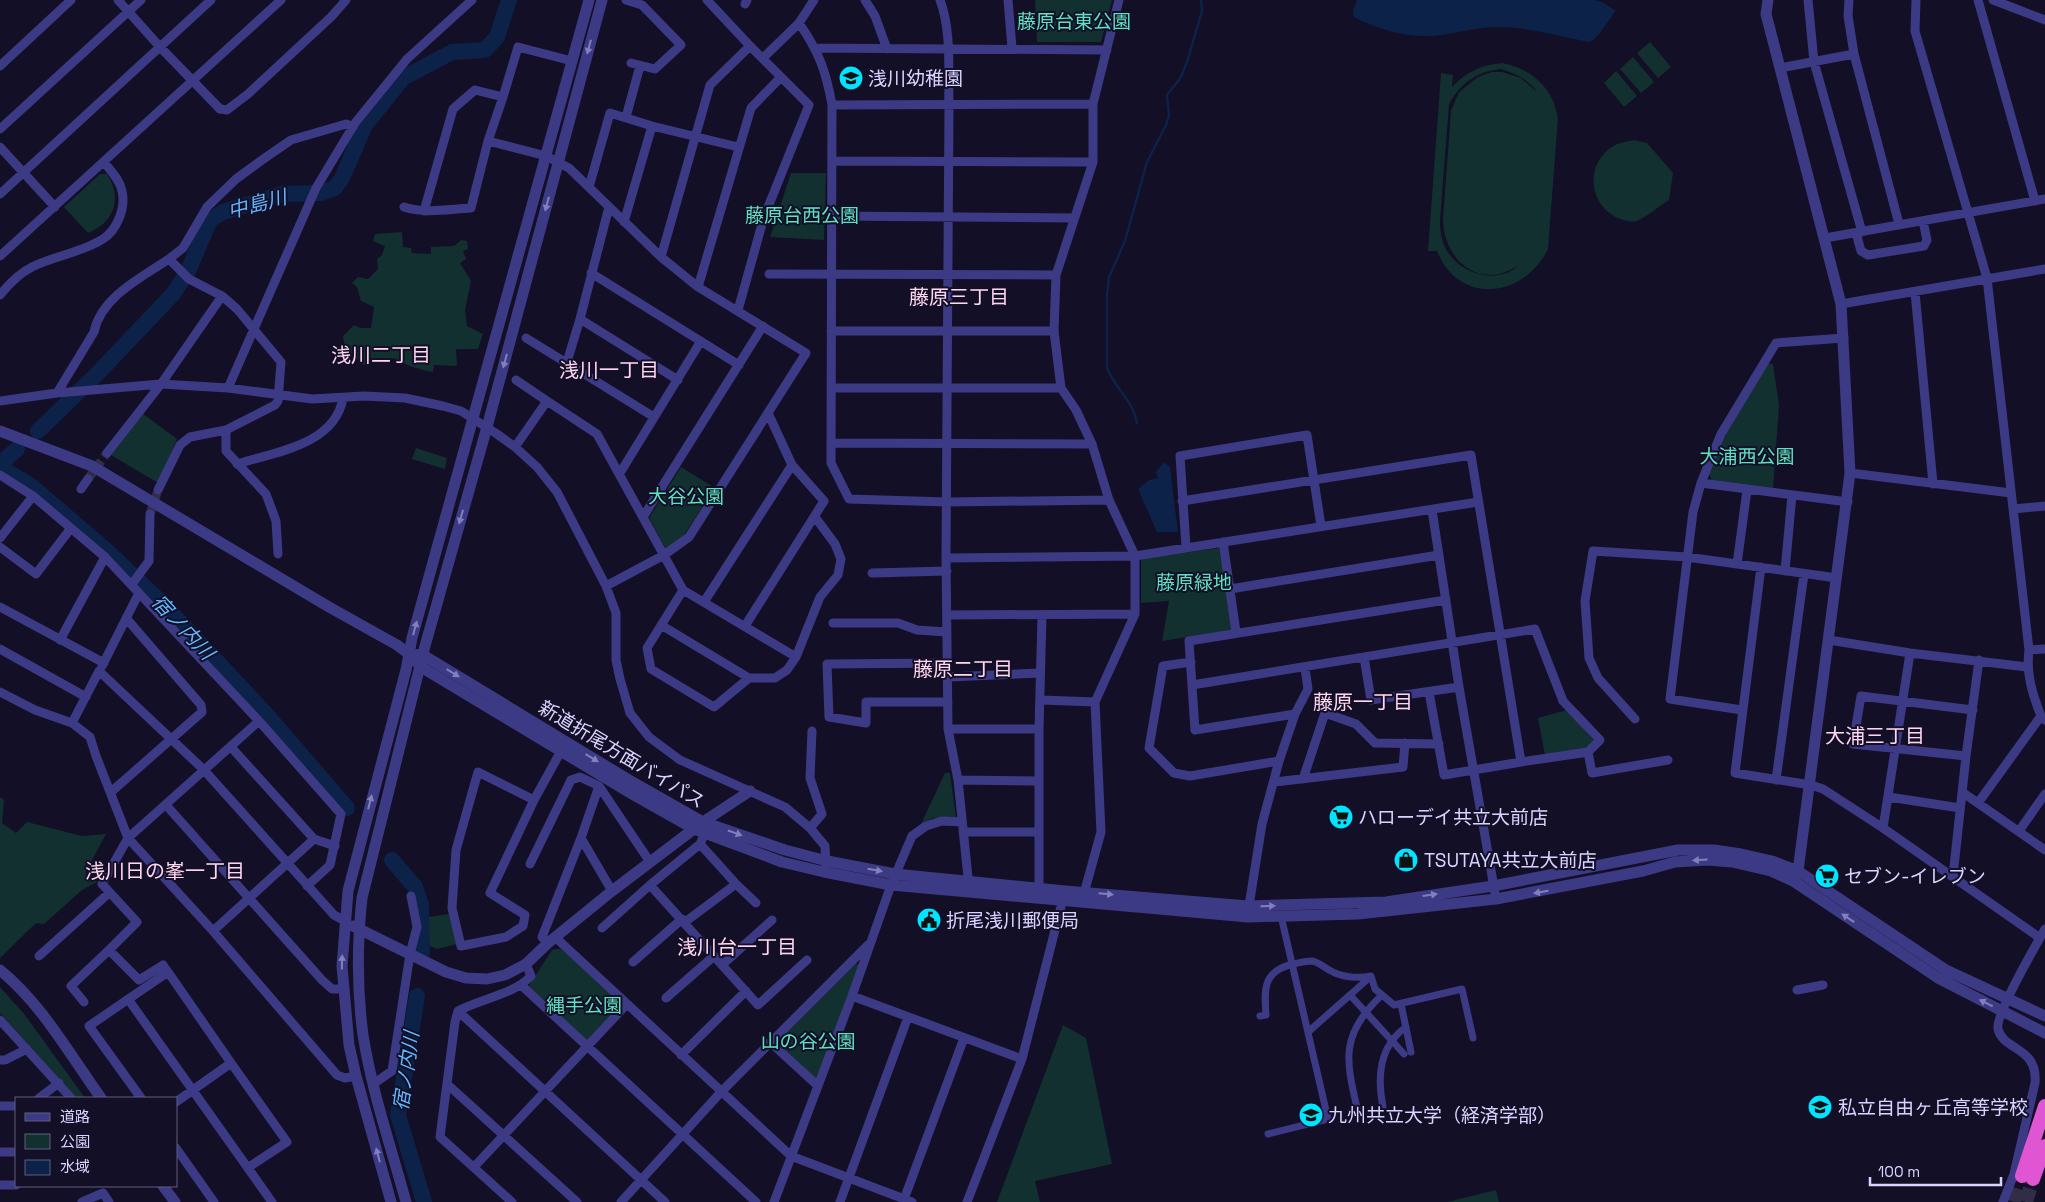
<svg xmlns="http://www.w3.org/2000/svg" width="2045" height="1202" font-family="'Space Grotesk','Noto Sans JP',sans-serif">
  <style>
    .green { fill: #12302f; fill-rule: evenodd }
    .water { fill: #0c2248 }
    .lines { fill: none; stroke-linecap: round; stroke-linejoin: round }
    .stream { stroke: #0c2248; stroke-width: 2.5 }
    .river { stroke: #0c2248; stroke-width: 16 }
    .minor-tunnel { stroke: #312d47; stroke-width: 9; stroke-dasharray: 9 4.5; stroke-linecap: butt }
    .trunk-tunnel { stroke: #312d47; stroke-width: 14; stroke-dasharray: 14 7; stroke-linecap: butt }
    .pedestrian { stroke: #3d3a85; stroke-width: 7 }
    .minor { stroke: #3d3a85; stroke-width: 9 }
    .tertiary { stroke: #3d3a85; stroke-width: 11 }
    .trunk { stroke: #e055d1; stroke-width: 14 }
    .oneway { fill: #837fbc }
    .labels { text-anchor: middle; stroke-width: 4; stroke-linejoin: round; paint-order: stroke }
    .park-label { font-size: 19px; fill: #5fe0c0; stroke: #130f26 }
    .poi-label { font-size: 19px; fill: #d9d4ff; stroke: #130f26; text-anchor: start }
    .street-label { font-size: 19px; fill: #d9d4ff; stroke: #130f26 }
    .water-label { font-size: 20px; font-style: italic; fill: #62b6ff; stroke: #130f26 }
    .neighbourhood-label { font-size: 20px; fill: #ffd6f0; stroke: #130f26 }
  </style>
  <rect width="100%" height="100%" fill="#130f26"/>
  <path class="green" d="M1035,0H1112L1101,42H1037Z
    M1650,42L1671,67L1658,78L1637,53Z
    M1633,57L1654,82L1641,93L1620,69Z
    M1502,63C1532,69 1553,88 1558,118L1548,249C1524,298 1459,306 1437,251H1428L1441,73L1453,75L1452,87C1467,71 1482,65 1502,63ZM1500,69C1515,73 1528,79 1537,92L1521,78L1502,72H1492L1478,77L1459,92L1451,111L1443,219C1443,249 1465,281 1500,274C1506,272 1512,269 1518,266C1498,284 1464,275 1449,254C1442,244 1440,233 1440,221L1449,104C1461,83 1476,72 1500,69Z
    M1616,71L1637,96L1624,107L1604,83Z
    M1634,140L1647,143L1673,173L1669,200C1659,206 1648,216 1637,221C1632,223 1623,220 1618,218C1591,206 1584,169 1609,149C1616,143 1625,142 1634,140Z
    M791,173H826L824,240L770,237Z
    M100,174H107C123,198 114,223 88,233L64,207Z
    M402,232L403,247L411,248L412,253L431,254V247L454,246L461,240L467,241L468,249L463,251L466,259L460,263L471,281L465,310L467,326L483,334L478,349H456L457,366L434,365L433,372C419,370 406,365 394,358C384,362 373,359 364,365L345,349L343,336L354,325L361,328H371L374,307L361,301L357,287L352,283L358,277L368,279L378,269L377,259L382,255L385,246L373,241L375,234Z
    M1768,363L1773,364L1779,405L1773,488L1712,481L1709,474L1728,430Z
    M142,413L177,439L158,483L111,455Z
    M416,448L447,458L445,469L412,459Z
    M681,467L715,488L684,535L666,549L649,518Z
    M1219,548L1233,630L1162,641L1169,601L1141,603V559Z
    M1567,710L1594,741L1587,748L1545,755L1538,718Z
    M945,773H950L956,818H933L921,824Z
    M0,797L4,800L2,823L16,833L27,822L82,836L106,834L85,873L97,882L82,890L44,924L36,923L0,958Z
    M449,914L457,944L437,949L428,945L429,917Z
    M555,949H562L620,1003V1005L587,1041L528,987L552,950Z
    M855,962L859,966L818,1077L814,1078L777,1042Z
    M0,987L25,1015L85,1098H77L0,1013Z
    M1063,1025L1086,1038L1112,1164L1035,1181L1040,1202H997Z
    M1496,1190L1499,1202H1447Z"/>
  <path class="water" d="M1357,0H1595L1604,3L1616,11C1608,19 1600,38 1589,42C1559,36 1529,27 1498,27C1479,27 1461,32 1442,35C1411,39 1381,31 1354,17L1353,10Z
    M1164,462L1170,467L1178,532H1157L1138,489L1149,480L1158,478L1156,472Z"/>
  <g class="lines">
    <path class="stream" d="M1137,423C1133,399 1114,389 1107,367V294L1109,277L1125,241L1147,162L1166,125L1169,115L1167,95L1181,77L1187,62L1202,11L1201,0"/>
    <path class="river" d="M38,431L97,374L173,294L188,271L210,220L223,212L282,194L321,193L335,188L342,178L365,125L403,78L452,52L485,50L497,37L509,0
      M0,464L17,449
      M0,467L30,485L106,550L165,606L266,714L347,808
      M392,860L415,887L421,905L422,952
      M417,996L398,1115L424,1202"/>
    <path class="minor-tunnel" d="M88,479L107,453
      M150,514L158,490"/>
    <path class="trunk-tunnel" d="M2014,1202L2022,1176
      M2026,1202L2033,1179"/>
    <path class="pedestrian" d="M1370,977L1350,995L1404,1054
      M1401,1004L1411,1052
      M1260,1016L1266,1015C1264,989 1263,971 1293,964C1299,963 1305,961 1312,961C1318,962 1324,967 1329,970C1341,977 1357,979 1371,976L1375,989L1394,1005L1462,989L1473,1038
      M1308,1032L1350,995
      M1383,1107C1377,1077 1379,1046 1406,1027
      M1358,1112C1346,1061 1339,1035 1382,995
      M1268,1134L1328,1119L1281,916"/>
    <path class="minor" d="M118,0L160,47L220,109L227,110L248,94L331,17L346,0
      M626,0L642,5L681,45L655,69L631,63
      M707,0L750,46L809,105L764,217L738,310
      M865,0L875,16L887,49
      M940,0C952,32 948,72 949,106L946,558L948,729L958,780L969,887
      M1008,0L1012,48
      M1808,0L1814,62L1862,232
      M1849,0L1848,16L1854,54L1899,224
      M1916,0L1915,31L1987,278L2029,650C2026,674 2032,693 2041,716
      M1978,0L2035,201
      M1993,0L2045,20
      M745,4L747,0
      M799,23C819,52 826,71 832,105L831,463L849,499L947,502L1109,500
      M816,48L1107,50
      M763,58L799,23L814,0
      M0,66L71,0
      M1780,68L1854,54
      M503,97L518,47L572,61
      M832,105L1093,104
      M626,117L640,66
      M0,129L141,0
      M0,147L55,207
      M833,161L1093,162
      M589,187L610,113L652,126L738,147
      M0,194L211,0
      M404,207C425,214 449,209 471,208L488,141L546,156L569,168L661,257L698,287L806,353L689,537L664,555L606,586
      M424,211L453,109L475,90L503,97L488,141
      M832,216L1074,218
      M624,222L652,126
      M1856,233L1861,251L1868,255L1924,246L1927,240L1923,221
      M1825,238L2045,199
      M0,256L281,0
      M661,257L710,85L750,46
      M169,259L183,248L207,207L236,179L262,160L291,140L346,124L353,127
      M591,273L739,365
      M769,274L1056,275
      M698,287L751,108L781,77
      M1915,292L1933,484
      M0,295C8,285 20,273 32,267C54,256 83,252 103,239C117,230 126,208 122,191C120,180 111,171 104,162
      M1841,304L2045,269
      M580,319L678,380
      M831,331H1054
      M526,338L654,417
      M567,362L580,319L609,207
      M516,380L547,401
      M228,388L316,188L355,123L407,59L472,0
      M831,388H1061
      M57,393L94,332C101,297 142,277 169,259L189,279L222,296L161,384L107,453
      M0,401L57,393L161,384L228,388L312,399L364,396L405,398L443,406L461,411L497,434L515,447L537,467L557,492L606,586L616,613V660L620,679L630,713L649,737L680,760L785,807L810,828L825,846L826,865
      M226,430V451L266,494L276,521L278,554
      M831,443L1092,444
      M515,447L547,401L597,434L683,590L796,657
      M237,464C275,452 335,445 343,398
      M620,473L701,341
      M1850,473L2011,493
      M0,475L33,496L105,557L259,721L341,814L330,865L307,886
      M1701,483L1848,502
      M81,489L88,479
      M158,490L180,445L190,437L226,430L275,405L278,401L281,362L237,309L222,296
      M1182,501L1471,455L1521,762L1444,775L1429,692
      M2013,509L2045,506
      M1432,510L1459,687L1496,899
      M643,517L763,326
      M0,538L33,496
      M1223,542L1236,632
      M0,547L36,574L71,528
      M1186,547L1180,456L1307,435L1321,526
      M946,558L1135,556L1478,502
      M1737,564L1747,490
      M1761,567L1735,773L1811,785L1823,789L1883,828
      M1785,571L1792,495
      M872,573L947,571
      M132,584L149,561L150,514
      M1230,589L1439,555
      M683,590L647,648L651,669L714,707L749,678H775L787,670L796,657L820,597L838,575L841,559L835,544L815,517
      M704,602L792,465
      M0,607L104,663
      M947,615L1135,614
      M833,623H898L917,630L947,632
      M661,625L749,678
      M745,626L824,501L792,465L768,413
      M60,640L105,557
      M1829,640L1910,653L2027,667
      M0,649L86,697
      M2029,650L2045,649
      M1910,653L1883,828L2040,938
      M1364,657L1371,700L1459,687
      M1191,662L1163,666L1149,748L1174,773L1190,776L1279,761L1295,714L1308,689L1305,668
      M947,663L827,664L829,717L866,723V702H948
      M102,666L139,593
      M948,677L1040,673
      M1192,685L1535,629L1563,701L1600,740L1588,752L1521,762
      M0,692L35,710L72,723L90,737L96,756L128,838L213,931L337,1075L345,1078L356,1076
      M1041,700L1095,702
      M1742,710L1670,699L1693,512L1701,483L1721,434L1776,343L1844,338
      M1295,714L1195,730L1189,641L1446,600
      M1635,719L1598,678L1589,658L1585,601L1593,551L1687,557L1837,578
      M72,723L99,671L204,770L334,915L345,921
      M948,729H1039
      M231,747L314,839L335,846
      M1588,752L1592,773L1668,760
      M1966,756L1853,744L1861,696L1973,710
      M1303,779L1325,713L1356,724L1375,743L1439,744
      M958,780L1039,781
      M1776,780L1804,574
      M1275,782L1403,767L1405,743
      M111,792L202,712L201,705L126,618
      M1962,792L2045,850
      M1889,797L1960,808
      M534,800L478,772L456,850L452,908L461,946L506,937L523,926L525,915L490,893L534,800L561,751
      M1978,803L2041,716L2045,720
      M166,805L322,980L332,989H343
      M810,828L822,814L810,778L812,731
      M2019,831L2045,794
      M963,832H1038
      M705,833L700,844L650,885L758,1005L807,960
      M581,838L612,891
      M700,844L736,884L756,903
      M530,864L571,780L580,777L599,786
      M1953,876L1966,756L1979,660
      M1039,893V729L1042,616
      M1083,897L1101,832L1095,702L1135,614V556L1109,500L1092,444L1076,410L1061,388L1054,331L1056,275L1093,162V104L1119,0
      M1248,912L1262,824L1279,761
      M685,922L736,884
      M602,928L650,885
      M213,931L314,839
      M555,937L791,1156L912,1202
      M548,943L542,937L581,838L599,786L650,862
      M39,956L109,893
      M633,962L682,919
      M722,965L772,920
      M168,972L163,965L139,980L109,950L137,922L102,884L128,838L259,721
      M522,986L756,1202
      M1797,990L1823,985
      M852,996L1022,1059
      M666,998L714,956
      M128,999L272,1202
      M84,1002L71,986L109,950
      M458,1011L665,1202
      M0,1020L71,1098
      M770,1042L818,1086
      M681,1055L746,991
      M0,1060H5L27,1049
      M231,1063L287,1142L249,1167
      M373,1084L392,1071L410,954L417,927L411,896
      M447,1084L577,1202
      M39,1098L59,1083
      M141,1098L89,1026L168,972L231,1063L176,1102
      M0,1106H16
      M176,1148L214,1202
      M0,1152H16
      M474,1167L626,1005
      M0,1185H16
      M82,1202L103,1193L109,1202
      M512,1202L440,1137L455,1022L458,1011C482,998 513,995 531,976L526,964
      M621,1202L721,1092L868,945
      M774,1202L852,996L891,885L912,836L926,826L942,821L962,822
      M840,1202L908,1017
      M903,1202L964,1038
      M967,1202L1022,1059L1064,895
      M2003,1202L2014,1174L2035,1083C2038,1046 2003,1051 1998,1029C1995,1015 2036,945 2045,929"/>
    <path class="tertiary" d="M1768,0L1766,14L1841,304L1850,473L1798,871L1795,877
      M0,431L92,466L329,607L397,645L409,654L421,667L632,794L694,829L782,862L824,872L891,885L1248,917L1358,914L1496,899L1643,871L1675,862L1707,860L1732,862L1771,871L1793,881L1938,978L2045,1033
      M409,654L423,655L629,780L703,822L785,850L827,861L895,874L1065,891L1248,906L1386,902L1493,886L1678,850H1714L1741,854L1772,861L1798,871L1946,970L2045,1016
      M353,926L446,972L466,978L487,979L505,975L526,964L548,943L612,891L703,822L750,791
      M0,970C42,1004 70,1055 101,1098
      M163,1186L175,1202
      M391,1202L356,1076L349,1045L342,966L348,891L406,670L412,638L589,0
      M406,1202C391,1147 372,1092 363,1035C357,990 357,944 362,898L425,646L487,427L602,0"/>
    <path class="trunk" d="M2022,1176L2045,1106
      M2033,1179L2045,1146"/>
  </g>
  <defs><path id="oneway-solid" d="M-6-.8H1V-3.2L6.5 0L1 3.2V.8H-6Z" transform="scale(1.25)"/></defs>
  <g class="oneway">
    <use href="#oneway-solid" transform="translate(589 47) rotate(105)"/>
    <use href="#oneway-solid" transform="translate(547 204) rotate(105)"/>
    <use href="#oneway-solid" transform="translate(505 361) rotate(105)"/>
    <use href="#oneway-solid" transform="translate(461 517) rotate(106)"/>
    <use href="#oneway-solid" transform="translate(415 628) rotate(-75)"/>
    <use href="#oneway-solid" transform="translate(453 673) rotate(31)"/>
    <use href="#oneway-solid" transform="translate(592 758) rotate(31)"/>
    <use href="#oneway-solid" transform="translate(370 802) rotate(-76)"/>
    <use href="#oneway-solid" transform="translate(735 833) rotate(19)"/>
    <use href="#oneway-solid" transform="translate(1700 860) rotate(177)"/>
    <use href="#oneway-solid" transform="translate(875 870) rotate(10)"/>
    <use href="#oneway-solid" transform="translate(1541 892) rotate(170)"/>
    <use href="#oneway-solid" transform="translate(1106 894) rotate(5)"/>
    <use href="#oneway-solid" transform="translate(1430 895) rotate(-8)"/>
    <use href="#oneway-solid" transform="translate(1268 906) rotate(-1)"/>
    <use href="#oneway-solid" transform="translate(1848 918) rotate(-146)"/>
    <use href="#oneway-solid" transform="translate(342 962) rotate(-89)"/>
    <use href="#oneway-solid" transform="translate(1986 1003) rotate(-153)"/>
    <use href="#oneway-solid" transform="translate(378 1155) rotate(-105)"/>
  </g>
  <defs>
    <symbol id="school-disc" viewBox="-11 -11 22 22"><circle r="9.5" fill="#00e5ff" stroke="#130f26"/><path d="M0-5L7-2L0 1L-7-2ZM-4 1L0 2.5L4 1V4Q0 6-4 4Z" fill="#111"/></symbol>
    <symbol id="supermarket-disc" viewBox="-11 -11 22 22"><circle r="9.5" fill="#00e5ff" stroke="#130f26"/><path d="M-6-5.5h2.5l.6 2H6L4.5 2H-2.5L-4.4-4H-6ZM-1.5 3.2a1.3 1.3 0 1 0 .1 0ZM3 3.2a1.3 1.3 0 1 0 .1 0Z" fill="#111"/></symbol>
    <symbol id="shop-disc" viewBox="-11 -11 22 22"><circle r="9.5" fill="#00e5ff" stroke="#130f26"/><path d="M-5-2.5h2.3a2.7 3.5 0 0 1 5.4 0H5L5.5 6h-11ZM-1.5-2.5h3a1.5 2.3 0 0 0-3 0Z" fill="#111"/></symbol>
    <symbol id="civic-disc" viewBox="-11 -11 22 22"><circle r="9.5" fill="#00e5ff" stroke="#130f26"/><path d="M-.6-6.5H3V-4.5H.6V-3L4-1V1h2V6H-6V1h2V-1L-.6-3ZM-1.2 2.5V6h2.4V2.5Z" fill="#111"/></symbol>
    <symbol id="university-disc" viewBox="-11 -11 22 22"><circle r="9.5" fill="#00e5ff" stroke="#130f26"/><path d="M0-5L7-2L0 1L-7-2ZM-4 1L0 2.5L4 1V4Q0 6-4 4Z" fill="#111"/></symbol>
  </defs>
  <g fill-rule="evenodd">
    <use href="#school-disc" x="837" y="64" width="28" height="28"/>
    <use href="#supermarket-disc" x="1327" y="803" width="28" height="28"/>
    <use href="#shop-disc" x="1392" y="846" width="28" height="28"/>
    <use href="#supermarket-disc" x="1813" y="862" width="28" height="28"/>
    <use href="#civic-disc" x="915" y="906" width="28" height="28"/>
    <use href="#school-disc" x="1806" y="1093" width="28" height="28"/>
    <use href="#university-disc" x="1297" y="1101" width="28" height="28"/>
  </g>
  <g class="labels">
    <g class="park-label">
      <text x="1074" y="28">藤原台東公園</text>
      <text x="802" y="222">藤原台西公園</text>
      <text x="1747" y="463">大浦西公園</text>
      <text x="686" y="503">大谷公園</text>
      <text x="1194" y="589">藤原緑地</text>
      <text x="584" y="1012">縄手公園</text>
      <text x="808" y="1048">山の谷公園</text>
    </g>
    <g class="poi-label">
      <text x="868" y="85">浅川幼稚園</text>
      <text x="1358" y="824">ハローデイ共立大前店</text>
      <text x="1424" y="867">TSUTAYA共立大前店</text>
      <text x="1844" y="883">セブン-イレブン</text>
      <text x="946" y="927">折尾浅川郵便局</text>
      <text x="1838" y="1114">私立自由ヶ丘高等学校</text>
      <text x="1328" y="1122">九州共立大学（経済学部）</text>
    </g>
    <g class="street-label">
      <text transform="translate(622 754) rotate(31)" y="7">新道折尾方面バイパス</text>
    </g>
    <g class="water-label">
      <text transform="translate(257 204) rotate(-15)" y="7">中島川</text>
      <text transform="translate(183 627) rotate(47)" y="7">宿ノ内川</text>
      <text transform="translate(406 1071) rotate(-82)" y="7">宿ノ内川</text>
    </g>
    <g class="neighbourhood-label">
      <text x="959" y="304">藤原三丁目</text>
      <text x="381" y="362">浅川二丁目</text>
      <text x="609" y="377">浅川一丁目</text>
      <text x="963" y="676">藤原二丁目</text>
      <text x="1363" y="709">藤原一丁目</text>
      <text x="1875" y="743">大浦三丁目</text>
      <text x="165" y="878">浅川日の峯一丁目</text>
      <text x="737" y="954">浅川台一丁目</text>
    </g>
  </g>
  <rect x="15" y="1097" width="162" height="90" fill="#130f26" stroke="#625e7d"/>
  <rect x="25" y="1113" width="25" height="8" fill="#3d3a85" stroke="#625e7d"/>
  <text x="60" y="1122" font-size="15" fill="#d9d4ff">道路</text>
  <rect x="25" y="1134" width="25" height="15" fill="#12302f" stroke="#625e7d"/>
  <text x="60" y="1147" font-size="15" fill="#d9d4ff">公園</text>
  <rect x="25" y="1160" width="25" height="15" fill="#0c2248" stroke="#625e7d"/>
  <text x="60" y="1172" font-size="15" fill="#d9d4ff">水域</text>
  <path d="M1870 1177v8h131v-8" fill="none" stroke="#d9d4ff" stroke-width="2.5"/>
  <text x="1878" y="1177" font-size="15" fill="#d9d4ff" stroke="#130f26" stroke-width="4" paint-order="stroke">100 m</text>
</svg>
